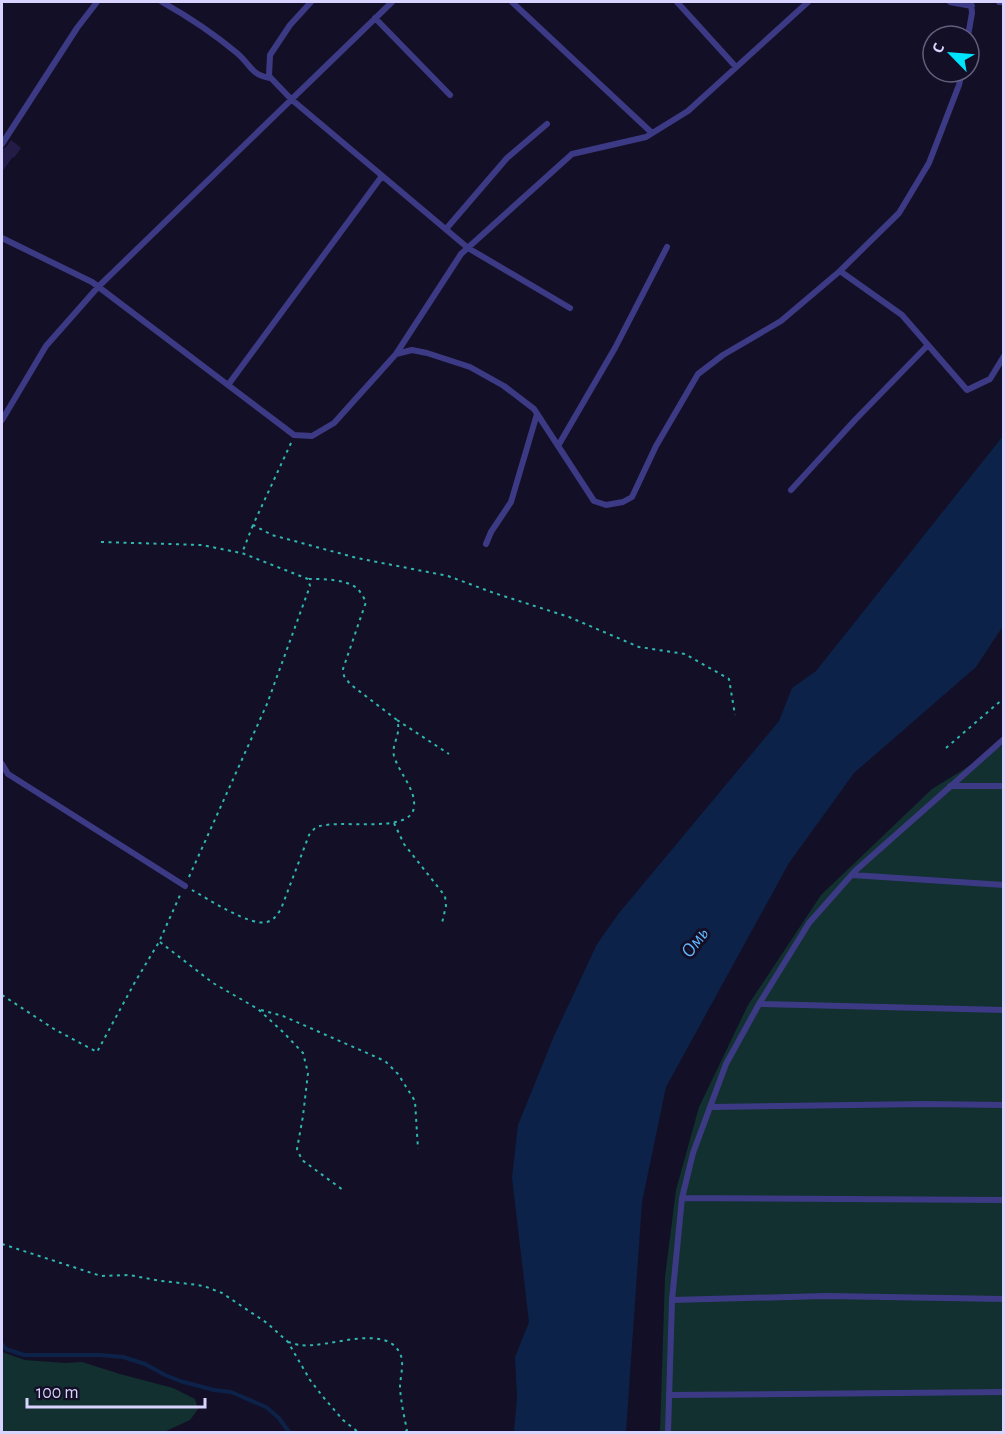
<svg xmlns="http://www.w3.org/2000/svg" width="1005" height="1434" font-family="'Alegreya Sans',sans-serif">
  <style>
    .green { fill: #12302f }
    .water { fill: #0c2248 }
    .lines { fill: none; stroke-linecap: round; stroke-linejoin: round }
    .stream { stroke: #0c2248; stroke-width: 4 }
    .building { fill: #241b47; filter: url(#shadow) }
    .path { stroke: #2fb8b0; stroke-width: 2; stroke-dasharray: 3 4.5; stroke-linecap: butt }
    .lane { stroke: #3d3a85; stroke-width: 6 }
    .labels { text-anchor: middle; stroke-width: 6; stroke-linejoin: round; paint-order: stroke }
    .water-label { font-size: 20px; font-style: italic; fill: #62b6ff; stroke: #130f26 }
  </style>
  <defs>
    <filter id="shadow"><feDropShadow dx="-5.5" dy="5.5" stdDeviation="1.5" flood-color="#0009"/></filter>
  </defs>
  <rect width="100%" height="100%" fill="#130f26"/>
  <path class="green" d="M1003,745V1432H660L665,1277L676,1190L699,1107L748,1005L821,895L932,789Z
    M2,1352L25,1360L65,1363L82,1362L120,1374L173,1388L195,1399L198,1409L190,1420L164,1432H2Z"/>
  <path class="water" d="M1003,436V626L976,667L854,773L789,863L666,1087L642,1202L626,1432H514L517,1397L515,1357L529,1322L512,1178L518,1125L554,1036L597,944L619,913L779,721L792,688L816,671Z"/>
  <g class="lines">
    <path class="stream" d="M2,1344L6,1349L24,1355H100L123,1357L145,1364L165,1375L180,1381L214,1390L231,1392L266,1407L279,1418L289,1432"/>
  </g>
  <path class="building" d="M11,140L21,148L14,158L13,157L2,172V149L6,147Z"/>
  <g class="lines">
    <path class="path" d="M291,443L253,525L272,535L357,558L448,576L494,593L569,617L639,647L685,654L729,679L735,715
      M101,542L202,545L241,553
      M397,720L449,754
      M946,748L1004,698
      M394,823L404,844L445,896L446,906L442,923
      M189,877L267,704L310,586L308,579L242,553L253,525
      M192,890C208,899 251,927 267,922C274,920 277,915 281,909L309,835C311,833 313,830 315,828C334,817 411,836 414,807C416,789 399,773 394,756C391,744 402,734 397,720L350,684L344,676L343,669L366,602C364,598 361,593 358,589C346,579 324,579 309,579
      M160,942L213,983L258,1009L283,1032L303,1053L308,1073L303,1116L297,1149L302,1160L343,1190
      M2,995L54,1029L97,1052L135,982L159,942L181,893
      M261,1010L283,1016L385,1061L398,1074L415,1101L418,1149
      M2,1244L101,1276L129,1275L161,1281L190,1284L204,1286L222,1293L267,1323L288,1342L310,1380L324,1398L343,1420L358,1432
      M288,1342C292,1343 297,1345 301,1345C327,1349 389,1321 401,1356C404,1365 400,1378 400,1388C401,1402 404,1416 407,1430L405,1432"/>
    <path class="lane" d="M162,2C187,16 214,34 237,53C251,65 251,75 270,78
      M311,2L290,25L270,55L269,76L291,99L468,248L570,308
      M512,2L652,133
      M677,2L736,67
      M950,2L972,6
      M999,2H1004
      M375,18L450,95
      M968,36L972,13L971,2
      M2,144L77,28L97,2
      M446,229L507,158L547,124
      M2,238L92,282L294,435L312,436L334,423L396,354L412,350L427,353L470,367L504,386L534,409L594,501L606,505L623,502L632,497L656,446L698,374L723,355L781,321L840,271L902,315L967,390L990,379L1004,356
      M840,271L899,213L929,163L959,85L962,72
      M396,354L461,254L572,154L646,137L688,111L808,2
      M228,385L382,176
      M2,420L46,346L98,287L392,2
      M558,446L615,348L667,247
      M791,490L855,420L928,345
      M486,544L491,532L511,502L537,414
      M2,764L8,774L185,886
      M950,786H1004
      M852,875L1004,885
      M759,1004L1004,1010
      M710,1107L925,1104L1004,1105
      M682,1198L1004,1200
      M672,1300L826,1296L1004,1299
      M669,1395L1004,1392
      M668,1432L672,1300L682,1198L693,1153L726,1064L759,1004L809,923L855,871L1004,739"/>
  </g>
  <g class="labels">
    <g class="water-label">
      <text transform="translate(694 942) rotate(-53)" y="7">Омь</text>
    </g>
  </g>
  <rect width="1005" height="1434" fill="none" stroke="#d9d4ff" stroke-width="6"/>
  <g transform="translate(951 54) rotate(295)"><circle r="28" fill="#130f26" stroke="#625e7d" stroke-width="1.5"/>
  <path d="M0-4.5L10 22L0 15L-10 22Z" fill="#00e5ff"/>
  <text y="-9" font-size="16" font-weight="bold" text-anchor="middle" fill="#d9d4ff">С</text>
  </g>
  <path d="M27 1398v9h178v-9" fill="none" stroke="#d9d4ff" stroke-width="3"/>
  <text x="36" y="1398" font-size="18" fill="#d9d4ff" stroke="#130f26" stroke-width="4.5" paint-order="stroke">100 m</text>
</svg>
